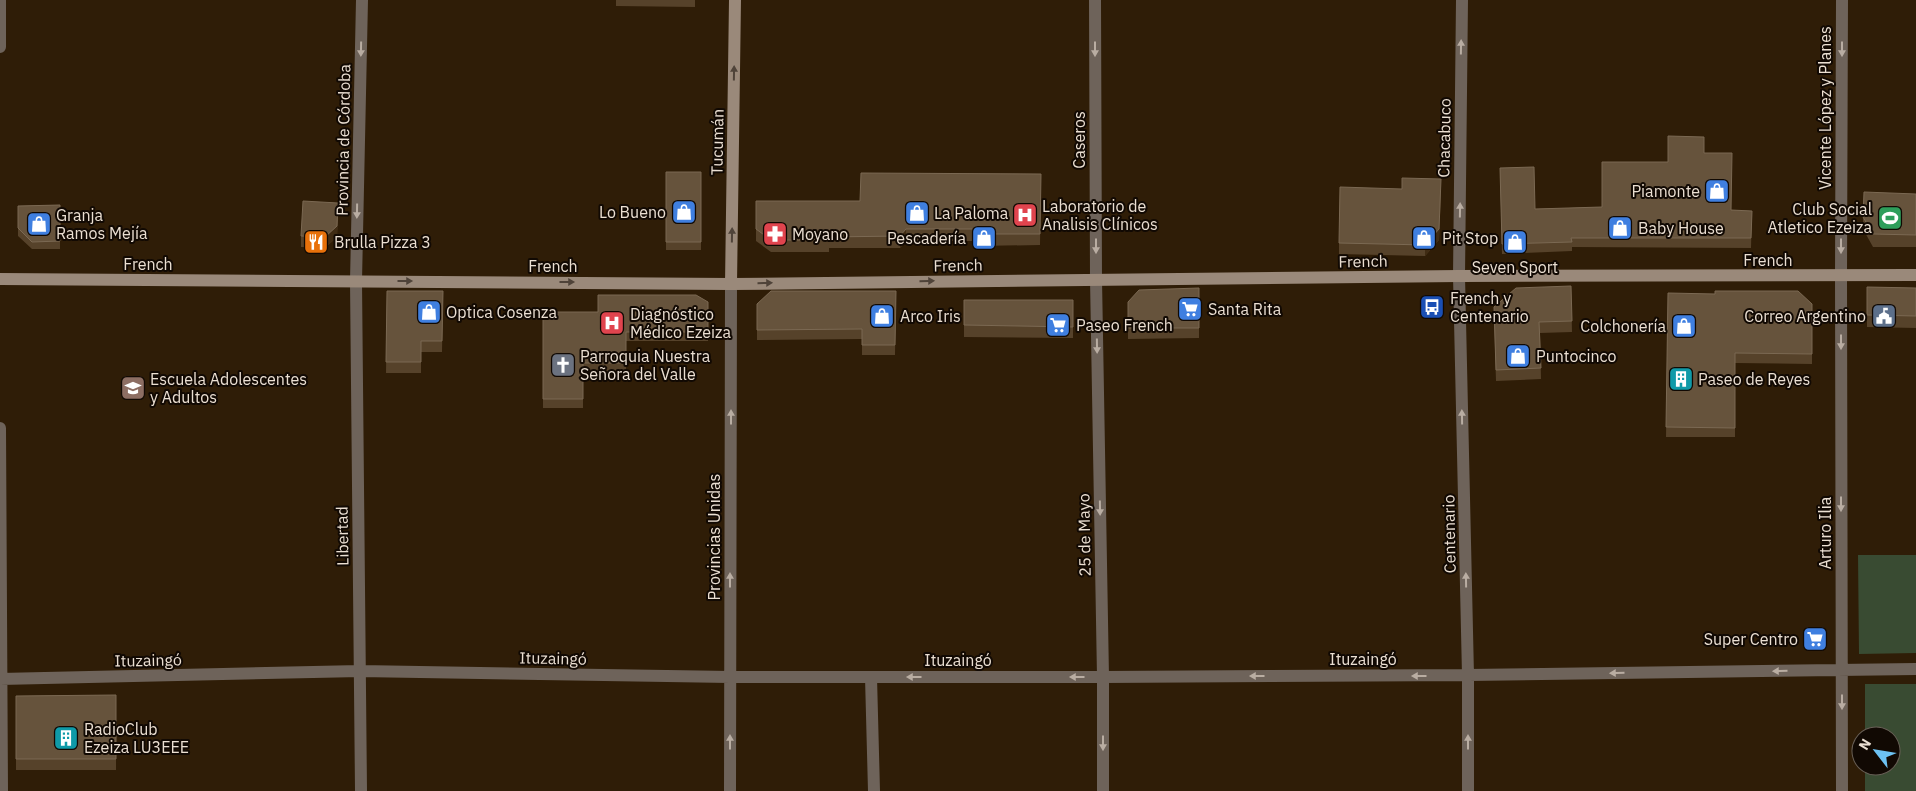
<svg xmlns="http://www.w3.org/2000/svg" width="1916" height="791" font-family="'IBM Plex Sans',sans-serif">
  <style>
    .green { fill: #394b32 }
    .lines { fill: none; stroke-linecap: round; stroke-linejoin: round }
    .street { stroke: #6e635a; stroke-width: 12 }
    .secondary { stroke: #9a897a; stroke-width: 12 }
    .wall { fill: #56422a }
    .shaded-wall { fill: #402c14 }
    .building { fill: #66533c; stroke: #7b6953 }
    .oneway { fill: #b9ada2 }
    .oneway2 { fill: #4f4339 }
    .labels { text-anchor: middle; stroke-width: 4; stroke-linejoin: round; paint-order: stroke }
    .street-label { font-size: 16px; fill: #ebdfd2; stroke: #110903 }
    .poi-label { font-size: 16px; fill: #ebdfd2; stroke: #110903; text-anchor: start }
  </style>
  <rect width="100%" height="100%" fill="#2f1d07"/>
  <path class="green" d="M1858,555H1916V653L1859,654Z
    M1865,684H1916V791H1865V766H1891V736H1865Z"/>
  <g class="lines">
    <path class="street" d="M1095,0L1096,279L1103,677V791
      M1462,0L1459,276L1468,675V791
      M0,47V0
      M0,428L2,791
      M871,677L874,791
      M0,679L360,671L730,677H1103L1468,675L1916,669
      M361,791L356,281L362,0
      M730,791L731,284
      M1842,791L1841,276L1842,0"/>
    <path class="secondary" d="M0,279L731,284L1459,276L1916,275
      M731,284L735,0"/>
  </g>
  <path class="wall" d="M616,0H695V7L616,6Z
    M1704,153L1731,210L1752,211L1751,248L1572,247V251L1502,254L1500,168L1535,209L1602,207L1668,162Z
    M666,172H701V250H666Z
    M1041,174L1040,245L978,246L972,241H906L900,248H829V252H771L756,241V201H860Z
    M1441,190L1439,240L1425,256L1339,254V243Z
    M1916,194V247H1873L1863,229V217Z
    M60,205V249H32L18,236V206Z
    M338,214L337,237L325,248L301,247V236Z
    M1571,286L1572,332L1540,333L1541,379L1496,381L1494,318Z
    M1867,287L1916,288V361V328L1867,327Z
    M1199,288V338L1128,339V302Z
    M387,291H443L442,352H421V373H386Z
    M896,291L895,355H862V339L757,340V304Z
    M1668,293L1812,304V364L1735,363V437H1666Z
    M964,300H1073V338L964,337Z
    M708,302V341H626V372H583V408H543V312H598Z
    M116,695V770H16V696Z"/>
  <path class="shaded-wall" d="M1441,190L1439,240L1425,256V245Z
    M338,203L337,237L325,248V237Z
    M906,229V241L900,248V236Z"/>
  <path class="building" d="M1668,136L1704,137V153H1732L1731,210L1752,211L1751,238H1571L1572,242L1502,244L1500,168L1534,167L1535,209L1602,207V162H1668Z
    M666,172H701V242H666Z
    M861,173L1041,174L1040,234H978L972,229H906L900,236L829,237V240H771L756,229V201H860Z
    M1402,178L1441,179L1439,229L1425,245L1339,243L1340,187L1402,189Z
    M1864,192L1916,194V235L1873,234L1863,217Z
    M303,201L338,203L337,226L325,237L301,236Z
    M60,205V241L32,242L18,228V206Z
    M1571,286L1572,321L1539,322L1541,368L1496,370L1494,307L1516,288Z
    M1867,287L1916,288V316L1867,315Z
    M1199,288V328H1128V302L1139,290Z
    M387,291H443L442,341H421V362H386Z
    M771,291H896L895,345H862V329L757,330V304Z
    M1715,291H1798L1812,304V354L1735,353V428L1666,427L1668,293L1715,294Z
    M598,295H696L708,302V332H626V363H583V399H543V312H598Z
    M964,300H1073V327L964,325Z
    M116,695V759H16V696Z"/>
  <defs><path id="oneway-solid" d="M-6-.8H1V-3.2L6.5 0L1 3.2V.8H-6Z" transform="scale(1.25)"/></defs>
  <g class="oneway">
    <use href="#oneway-solid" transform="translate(1461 47) rotate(-89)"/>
    <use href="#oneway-solid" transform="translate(361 49) rotate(91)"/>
    <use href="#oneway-solid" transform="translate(1095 49) rotate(90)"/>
    <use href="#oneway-solid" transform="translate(1842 49) rotate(90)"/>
    <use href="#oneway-solid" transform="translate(1460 210) rotate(-89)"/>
    <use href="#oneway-solid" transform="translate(357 211) rotate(91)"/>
    <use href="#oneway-solid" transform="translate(1096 246) rotate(90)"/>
    <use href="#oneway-solid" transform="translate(1841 246) rotate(90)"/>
    <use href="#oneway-solid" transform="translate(1841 342) rotate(90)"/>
    <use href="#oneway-solid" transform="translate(1097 346) rotate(89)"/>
    <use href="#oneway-solid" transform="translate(731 417) rotate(-90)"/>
    <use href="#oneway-solid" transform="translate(1462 417) rotate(-91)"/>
    <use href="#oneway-solid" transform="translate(1841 504) rotate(90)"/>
    <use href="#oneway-solid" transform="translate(1100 508) rotate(89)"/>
    <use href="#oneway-solid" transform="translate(730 580) rotate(-90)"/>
    <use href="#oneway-solid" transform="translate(1466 580) rotate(-91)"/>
    <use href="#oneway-solid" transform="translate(1780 671) rotate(179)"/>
    <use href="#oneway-solid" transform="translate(1617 673) rotate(179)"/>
    <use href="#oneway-solid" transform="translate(1257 676) rotate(180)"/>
    <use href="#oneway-solid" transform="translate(1419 676) rotate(180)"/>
    <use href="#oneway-solid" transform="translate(914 677) rotate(180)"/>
    <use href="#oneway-solid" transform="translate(1077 677) rotate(180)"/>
    <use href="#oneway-solid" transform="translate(1842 702) rotate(90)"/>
    <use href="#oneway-solid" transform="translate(730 742) rotate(-90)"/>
    <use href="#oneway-solid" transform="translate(1468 742) rotate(-90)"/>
    <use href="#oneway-solid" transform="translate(1103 743) rotate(90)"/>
  </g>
  <g class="oneway2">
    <use href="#oneway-solid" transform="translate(734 73) rotate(-89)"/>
    <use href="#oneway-solid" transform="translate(732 235) rotate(-89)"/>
    <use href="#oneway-solid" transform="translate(405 281)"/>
    <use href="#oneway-solid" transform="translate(927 281) rotate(-1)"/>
    <use href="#oneway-solid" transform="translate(567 282)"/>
    <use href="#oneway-solid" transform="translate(765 283) rotate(-1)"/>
  </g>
  <defs>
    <symbol id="shop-square" viewBox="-11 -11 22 22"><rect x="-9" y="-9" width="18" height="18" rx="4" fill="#3f7fe0" stroke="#110903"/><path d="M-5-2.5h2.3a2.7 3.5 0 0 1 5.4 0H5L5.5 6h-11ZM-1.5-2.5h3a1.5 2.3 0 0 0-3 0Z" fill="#fff"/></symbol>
    <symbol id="hospital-square" viewBox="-11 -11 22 22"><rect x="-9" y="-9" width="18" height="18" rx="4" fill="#e0444e" stroke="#110903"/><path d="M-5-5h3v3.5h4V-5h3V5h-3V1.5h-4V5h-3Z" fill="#fff"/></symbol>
    <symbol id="stadium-square" viewBox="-11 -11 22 22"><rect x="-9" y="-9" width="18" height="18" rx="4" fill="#2e9e5b" stroke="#110903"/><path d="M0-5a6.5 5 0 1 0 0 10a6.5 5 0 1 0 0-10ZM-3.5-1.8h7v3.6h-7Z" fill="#fff"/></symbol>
    <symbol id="pharmacy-square" viewBox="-11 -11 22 22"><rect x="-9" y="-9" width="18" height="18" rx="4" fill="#e0444e" stroke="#110903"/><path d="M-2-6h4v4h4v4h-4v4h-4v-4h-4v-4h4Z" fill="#fff"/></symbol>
    <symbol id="restaurant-square" viewBox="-11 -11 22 22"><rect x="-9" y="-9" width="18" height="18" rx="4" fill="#e8710a" stroke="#110903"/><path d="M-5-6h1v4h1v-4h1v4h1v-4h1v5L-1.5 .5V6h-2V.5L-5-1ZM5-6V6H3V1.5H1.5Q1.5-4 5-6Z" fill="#fff"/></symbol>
    <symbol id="bus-square" viewBox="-11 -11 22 22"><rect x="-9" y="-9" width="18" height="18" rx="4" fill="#1a4fb4" stroke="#110903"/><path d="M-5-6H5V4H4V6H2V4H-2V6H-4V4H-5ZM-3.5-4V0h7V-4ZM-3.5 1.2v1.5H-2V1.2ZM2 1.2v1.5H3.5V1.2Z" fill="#fff"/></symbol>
    <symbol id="supermarket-square" viewBox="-11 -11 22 22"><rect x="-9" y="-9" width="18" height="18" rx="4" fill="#3f7fe0" stroke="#110903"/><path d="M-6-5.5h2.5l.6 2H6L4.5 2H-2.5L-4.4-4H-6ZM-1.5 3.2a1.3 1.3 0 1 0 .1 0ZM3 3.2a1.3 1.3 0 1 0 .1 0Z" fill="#fff"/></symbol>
    <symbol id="civic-square" viewBox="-11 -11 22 22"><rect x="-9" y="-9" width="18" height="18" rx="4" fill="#5c6f8a" stroke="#110903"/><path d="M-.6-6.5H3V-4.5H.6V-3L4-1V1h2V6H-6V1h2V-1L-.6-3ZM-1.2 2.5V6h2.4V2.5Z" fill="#fff"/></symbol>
    <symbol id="church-square" viewBox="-11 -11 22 22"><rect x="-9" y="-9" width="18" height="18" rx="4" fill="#6b7280" stroke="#110903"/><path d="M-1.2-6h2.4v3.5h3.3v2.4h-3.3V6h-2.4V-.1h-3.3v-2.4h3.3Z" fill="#fff"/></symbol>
    <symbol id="building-square" viewBox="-11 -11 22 22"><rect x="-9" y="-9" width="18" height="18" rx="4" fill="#0f9aa8" stroke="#110903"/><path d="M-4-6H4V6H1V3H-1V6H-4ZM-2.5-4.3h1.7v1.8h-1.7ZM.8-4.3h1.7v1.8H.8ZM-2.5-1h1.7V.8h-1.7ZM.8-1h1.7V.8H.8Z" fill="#fff"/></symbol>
    <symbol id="school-square" viewBox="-11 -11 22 22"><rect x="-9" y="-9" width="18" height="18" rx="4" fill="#8d6e63" stroke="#110903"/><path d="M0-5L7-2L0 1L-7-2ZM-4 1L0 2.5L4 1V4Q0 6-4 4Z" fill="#fff"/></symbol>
  </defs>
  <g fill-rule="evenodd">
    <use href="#shop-square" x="1703" y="177" width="28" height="28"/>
    <use href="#shop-square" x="670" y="198" width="28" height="28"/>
    <use href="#shop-square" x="903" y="199" width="28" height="28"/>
    <use href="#hospital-square" x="1011" y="201" width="28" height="28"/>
    <use href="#stadium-square" x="1876" y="204" width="28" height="28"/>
    <use href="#shop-square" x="25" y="210" width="28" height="28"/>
    <use href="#shop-square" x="1606" y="214" width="28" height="28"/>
    <use href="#pharmacy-square" x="761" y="220" width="28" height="28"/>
    <use href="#shop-square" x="970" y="224" width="28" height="28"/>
    <use href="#shop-square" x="1410" y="224" width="28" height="28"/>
    <use href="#restaurant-square" x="302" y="228" width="28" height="28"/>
    <use href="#shop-square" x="1501" y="228" width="28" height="28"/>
    <use href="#bus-square" x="1418" y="293" width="28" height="28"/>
    <use href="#supermarket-square" x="1176" y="295" width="28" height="28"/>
    <use href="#shop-square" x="415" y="298" width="28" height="28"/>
    <use href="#shop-square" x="868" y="302" width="28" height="28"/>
    <use href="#civic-square" x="1870" y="302" width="28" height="28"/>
    <use href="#hospital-square" x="598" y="309" width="28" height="28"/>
    <use href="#supermarket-square" x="1044" y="311" width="28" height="28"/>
    <use href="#shop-square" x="1670" y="312" width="28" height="28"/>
    <use href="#shop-square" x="1504" y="342" width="28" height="28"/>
    <use href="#church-square" x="549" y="351" width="28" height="28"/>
    <use href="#building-square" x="1667" y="365" width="28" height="28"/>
    <use href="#school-square" x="119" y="374" width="28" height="28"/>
    <use href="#supermarket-square" x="1801" y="625" width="28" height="28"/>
    <use href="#building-square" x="52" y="724" width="28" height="28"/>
  </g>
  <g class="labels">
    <g class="street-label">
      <text transform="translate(1825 108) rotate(-90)" y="6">Vicente López y Planes</text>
      <text transform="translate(1444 138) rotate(-89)" y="6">Chacabuco</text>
      <text transform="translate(343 140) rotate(-89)" y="6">Provincia de Córdoba</text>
      <text transform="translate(1079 140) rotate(-90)" y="6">Caseros</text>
      <text transform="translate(717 142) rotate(-89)" y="6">Tucumán</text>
      <text x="1768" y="266">French</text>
      <text transform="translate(1363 261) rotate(-1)" y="6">French</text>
      <text x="148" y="270">French</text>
      <text transform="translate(958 265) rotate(-1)" y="6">French</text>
      <text x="553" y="272">French</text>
      <text transform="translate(1825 533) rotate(-90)" y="6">Arturo Ilia</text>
      <text transform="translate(1449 534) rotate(-91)" y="6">Centenario</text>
      <text transform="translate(1084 535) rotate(-91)" y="6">25 de Mayo</text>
      <text transform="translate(342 536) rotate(-91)" y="6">Libertad</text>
      <text transform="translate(714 537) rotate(-90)" y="6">Provincias Unidas</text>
      <text transform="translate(553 658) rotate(1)" y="6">Ituzaingó</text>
      <text x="1363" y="665">Ituzaingó</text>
      <text transform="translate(148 660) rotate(-1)" y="6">Ituzaingó</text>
      <text x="958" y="666">Ituzaingó</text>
    </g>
    <g class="poi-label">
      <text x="1700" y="197" text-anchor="end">Piamonte</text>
      <text x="1042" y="212">Laboratorio de<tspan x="1042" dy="18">Analisis Clínicos</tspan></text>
      <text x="1872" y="215" text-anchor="end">Club Social<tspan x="1872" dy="18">Atletico Ezeiza</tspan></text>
      <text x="666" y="218" text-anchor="end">Lo Bueno</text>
      <text x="934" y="219">La Paloma</text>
      <text x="56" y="221">Granja<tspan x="56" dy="18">Ramos Mejía</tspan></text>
      <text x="1638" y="234">Baby House</text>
      <text x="792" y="240">Moyano</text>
      <text x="966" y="244" text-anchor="end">Pescadería</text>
      <text x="1442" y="244">Pit Stop</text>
      <text x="334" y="248">Brulla Pizza 3</text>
      <text x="1515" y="273" text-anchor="middle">Seven Sport</text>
      <text x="1450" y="304">French y<tspan x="1450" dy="18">Centenario</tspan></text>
      <text x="1208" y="315">Santa Rita</text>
      <text x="446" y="318">Optica Cosenza</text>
      <text x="630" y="320">Diagnóstico<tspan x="630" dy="18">Médico Ezeiza</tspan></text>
      <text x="900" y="322">Arco Iris</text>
      <text x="1866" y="322" text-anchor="end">Correo Argentino</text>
      <text x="1076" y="331">Paseo French</text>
      <text x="1666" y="332" text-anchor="end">Colchonería</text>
      <text x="580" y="362">Parroquia Nuestra<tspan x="580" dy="18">Señora del Valle</tspan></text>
      <text x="1536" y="362">Puntocinco</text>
      <text x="150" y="385">Escuela Adolescentes<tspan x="150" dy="18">y Adultos</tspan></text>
      <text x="1698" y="385">Paseo de Reyes</text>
      <text x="1798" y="645" text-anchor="end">Super Centro</text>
      <text x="84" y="735">RadioClub<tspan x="84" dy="18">Ezeiza LU3EEE</tspan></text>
    </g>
  </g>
  <g transform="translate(1876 751) rotate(301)"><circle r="24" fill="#110903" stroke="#685f56"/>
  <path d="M0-4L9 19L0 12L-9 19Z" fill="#6dc2f3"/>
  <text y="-8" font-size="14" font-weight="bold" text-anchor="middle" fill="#ebdfd2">N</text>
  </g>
</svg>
